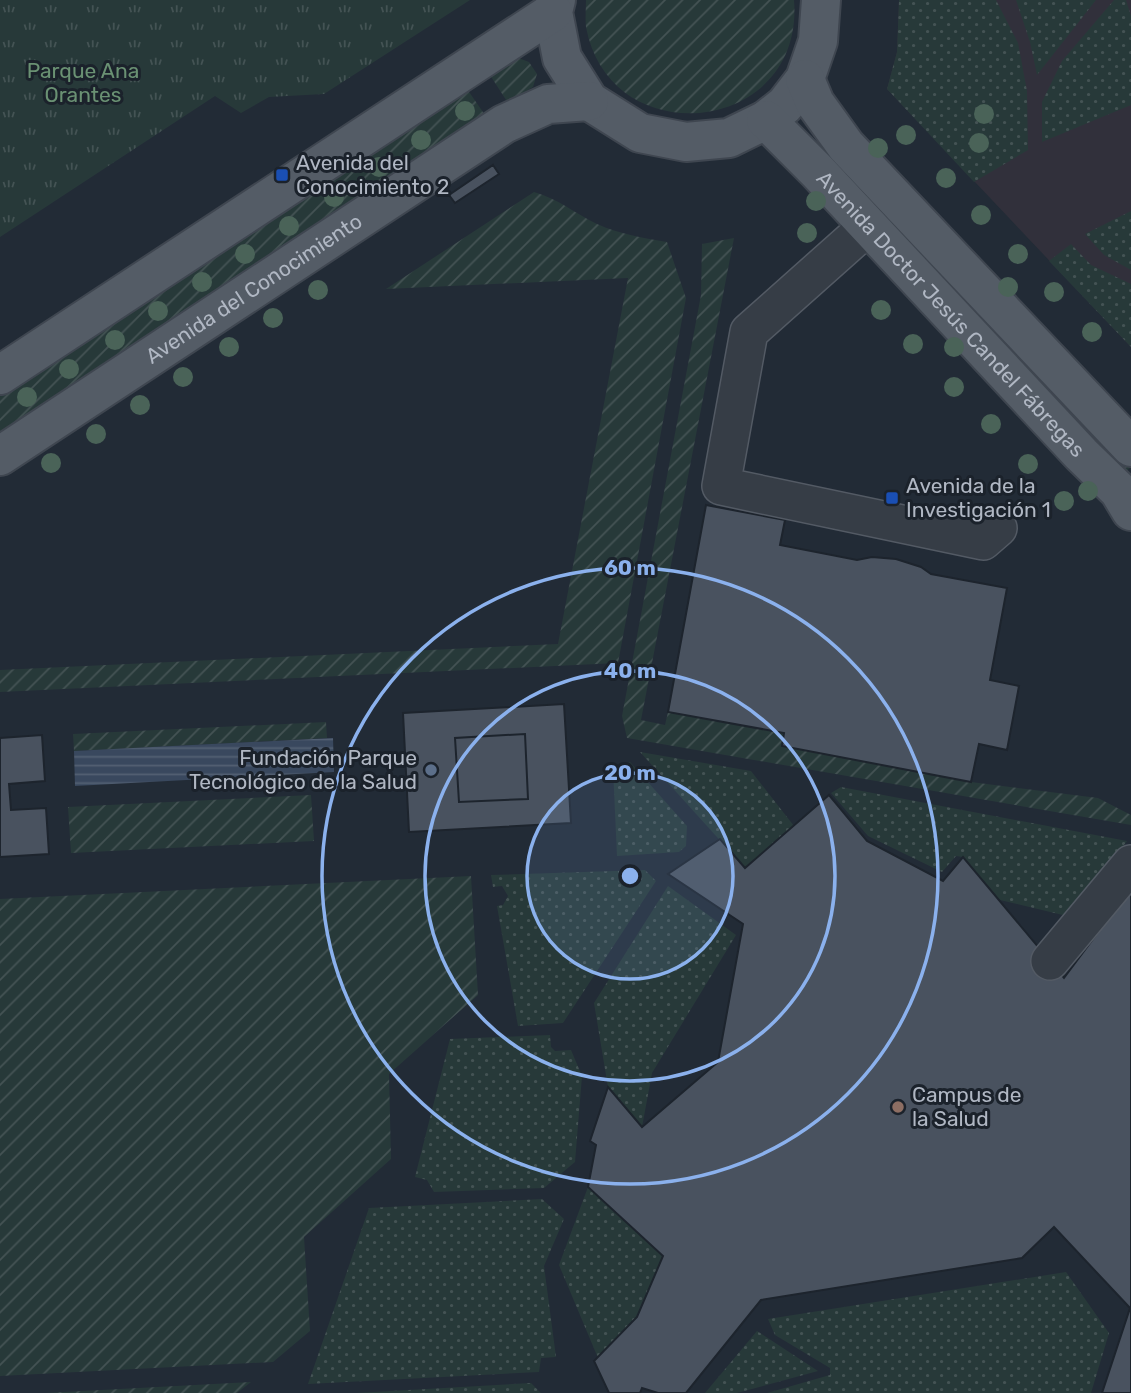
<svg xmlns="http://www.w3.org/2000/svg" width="1131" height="1393" font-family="Rubik,sans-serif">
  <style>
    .medical { fill: #31303b }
    .grass { fill: url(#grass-dots) }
    .park { fill: url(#park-tufts) }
    .garden { fill: url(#garden-furrows) }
    .water { fill: url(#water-rules) }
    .building { fill: #49525f; stroke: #1d242d; stroke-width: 2; fill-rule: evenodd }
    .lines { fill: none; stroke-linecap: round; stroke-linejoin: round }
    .minor-casing { stroke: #535a64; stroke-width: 40 }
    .major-casing { stroke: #3f4650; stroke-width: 42 }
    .minor { stroke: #363d46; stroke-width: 37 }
    .major { stroke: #545c66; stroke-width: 38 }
    .tree { fill: #4a6358 }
    .ring { fill: none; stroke: #8bb1ed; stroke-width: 3.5 }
    .transit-dot { fill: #1a4fb4; stroke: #1b222b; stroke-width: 2.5 }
    .service-dot { fill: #5c6f8a; stroke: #1b222b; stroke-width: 2.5 }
    .education-dot { fill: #8d6e63; stroke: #1b222b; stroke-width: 2.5 }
    .labels { text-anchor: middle; stroke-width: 6; stroke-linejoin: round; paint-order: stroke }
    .park-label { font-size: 21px; fill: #6a9173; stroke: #1b222b }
    .poi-label { font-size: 21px; fill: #b0b7c3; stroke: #1b222b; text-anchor: start }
    .street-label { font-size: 21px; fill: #b0b7c3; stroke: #1b222b }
    .centre { fill: #8bb1ed; stroke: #1b222b; stroke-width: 3.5 }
    .ring-label { font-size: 21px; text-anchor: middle; font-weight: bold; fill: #8bb1ed; stroke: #1b222b; stroke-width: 6; stroke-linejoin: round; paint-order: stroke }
  </style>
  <defs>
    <pattern id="grass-dots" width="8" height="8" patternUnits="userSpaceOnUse" patternTransform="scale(1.75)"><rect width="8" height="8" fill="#273939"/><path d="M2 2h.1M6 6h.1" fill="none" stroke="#445354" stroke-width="1.8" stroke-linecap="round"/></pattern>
    <pattern id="park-tufts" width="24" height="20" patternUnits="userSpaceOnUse" patternTransform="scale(1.75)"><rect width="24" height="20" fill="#273939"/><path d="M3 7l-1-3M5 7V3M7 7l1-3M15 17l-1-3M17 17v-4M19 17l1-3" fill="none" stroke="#445354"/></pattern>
    <pattern id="garden-furrows" width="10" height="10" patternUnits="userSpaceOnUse" patternTransform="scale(1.75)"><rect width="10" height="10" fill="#273939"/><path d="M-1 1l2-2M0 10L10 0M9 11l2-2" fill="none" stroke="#445354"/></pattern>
    <pattern id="water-rules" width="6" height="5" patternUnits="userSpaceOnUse" patternTransform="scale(1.75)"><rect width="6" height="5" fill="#39485e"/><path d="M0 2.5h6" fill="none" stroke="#536073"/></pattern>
  </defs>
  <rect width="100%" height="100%" fill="#222b36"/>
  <path class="medical" d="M899,0H1131V347L887,89L897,52Z"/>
  <path class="grass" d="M899,0H996L1018,43L1027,91L1028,150L974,182L887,89L897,52Z
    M1016,0H1096L1037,75L1030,42Z
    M1114,0H1126L1131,16V105L1042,142V102L1062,61Z
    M1131,211V270L1104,255L1085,234Z
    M1071,244L1091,265L1131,284V347L1049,261Z
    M640,752L751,771L794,826L745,868Z
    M630,762L687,826L686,846L679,852L617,856L613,768Z
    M841,787L1127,841L1071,917L1000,900L963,857L956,856L942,872L868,836L831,793Z
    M645,870L656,881L563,1023L518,1026L497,906L503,905L508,896L502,886L493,887L491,875Z
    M668,886L736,935L652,1073L642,1127L608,1087L594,1003Z
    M550,1035L551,1047L555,1051L571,1050L582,1076L575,1162L544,1188L434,1192L427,1180L415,1177L450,1039Z
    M588,1187L663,1256L637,1317L598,1358L559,1265Z
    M542,1199L564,1219L544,1266L556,1357L541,1358L539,1372L308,1384L369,1208Z
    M1066,1272L1109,1333L1091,1393H767L830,1375V1368L775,1335L768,1319Z
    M757,1331L818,1371L737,1393H705Z
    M531,1383L541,1393H356Z"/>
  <path class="park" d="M0,0H470L324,94L269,97L241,113L215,96L0,237Z"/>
  <path class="garden" d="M586,0H794C805,135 610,156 586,27C585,18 586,9 586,0Z
    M513,56L529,62L537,74L533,87L508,103L488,72Z
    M465,86L487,118L0,438V391Z
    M534,192C559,199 574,213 597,224C619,234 644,238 667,242L686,298L618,663L0,692V670L558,644L628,278L386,289Z
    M899,223L1131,467L1123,474L892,230Z
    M734,238L641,720L665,725L668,712L784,733L782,746L971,782L1098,798L1131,815V825L627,738L622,716L701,295L702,244Z
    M326,722L327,738L74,751L73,734Z
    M311,795L314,841L71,853L68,807Z
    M471,876L478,995L389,1074L391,1159L304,1237L310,1331L273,1362L0,1376V899Z
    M251,1382L237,1393H45Z"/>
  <path class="water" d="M333,738L334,772L75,786L74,751Z"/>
  <path class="building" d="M493,165L499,174L455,203L449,195Z
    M706,505L785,520L780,545L857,560L872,557L896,559L921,567L931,574L1007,588L990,680L1019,686L1007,750L979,744L971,782L782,746L784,733L668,712Z
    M564,704L571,823L409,832L403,713ZM525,734L528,799L459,802L455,738Z
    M525,734L528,799L459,802L455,738Z
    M42,735L45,781L9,784L11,810L46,808L49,854L0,857V738Z
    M829,795L867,841L943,881L963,857L1064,978L1131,888V1393H1102L1130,1308L1054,1227L1022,1258L761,1300L686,1393H658L642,1388L640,1393H609L594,1361L637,1317L663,1256L588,1187L596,1145L590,1141L608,1087L642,1127L718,1062L743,924L668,874L720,839L745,868Z"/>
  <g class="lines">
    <defs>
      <path id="minor" d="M867,227L749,332L721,486L983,541L998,528
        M1050,961L1131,864"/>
      <g id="major">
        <path d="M556,0L553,12L562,58L589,101L640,133L686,142L729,138L766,120L785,105L805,79L818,41L821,0"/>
        <path d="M805,79L815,103L846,146L1131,447"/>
        <path id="s1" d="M766,120L818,172L1081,454L1119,491L1131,511"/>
        <path d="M0,375L553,12"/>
        <path id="s2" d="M0,456L504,124L548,104L589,101"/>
      </g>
    </defs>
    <use href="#minor" class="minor-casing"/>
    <use href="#major" class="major-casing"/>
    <use href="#minor" class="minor"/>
    <use href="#major" class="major"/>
  </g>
  <g class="tree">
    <circle cx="465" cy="111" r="10"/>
    <circle cx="984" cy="114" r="10"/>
    <circle cx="906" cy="135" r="10"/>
    <circle cx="421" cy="140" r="10"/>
    <circle cx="979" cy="143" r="10"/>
    <circle cx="878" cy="148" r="10"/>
    <circle cx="379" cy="167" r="10"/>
    <circle cx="946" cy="178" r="10"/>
    <circle cx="334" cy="197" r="10"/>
    <circle cx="816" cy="201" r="10"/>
    <circle cx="981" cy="215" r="10"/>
    <circle cx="289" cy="226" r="10"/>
    <circle cx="807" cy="233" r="10"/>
    <circle cx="245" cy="254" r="10"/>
    <circle cx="1018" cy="254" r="10"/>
    <circle cx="202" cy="282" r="10"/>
    <circle cx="1008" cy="287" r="10"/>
    <circle cx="318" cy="290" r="10"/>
    <circle cx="1054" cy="292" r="10"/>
    <circle cx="881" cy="310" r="10"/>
    <circle cx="158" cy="311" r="10"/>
    <circle cx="273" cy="318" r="10"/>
    <circle cx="1092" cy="332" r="10"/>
    <circle cx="115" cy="340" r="10"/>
    <circle cx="913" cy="344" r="10"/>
    <circle cx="229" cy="347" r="10"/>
    <circle cx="954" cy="347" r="10"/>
    <circle cx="69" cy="369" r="10"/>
    <circle cx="183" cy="377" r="10"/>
    <circle cx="954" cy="387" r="10"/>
    <circle cx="27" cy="397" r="10"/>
    <circle cx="140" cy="405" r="10"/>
    <circle cx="991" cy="424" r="10"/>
    <circle cx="96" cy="434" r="10"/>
    <circle cx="51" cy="463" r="10"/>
    <circle cx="1028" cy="464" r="10"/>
    <circle cx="1088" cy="491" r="10"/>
    <circle cx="1064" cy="501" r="10"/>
  </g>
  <circle cx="630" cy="876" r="103" fill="#8bb1ed" fill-opacity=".12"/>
  <g class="ring">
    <circle cx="630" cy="876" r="103"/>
    <circle cx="630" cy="876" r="205"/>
    <circle cx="630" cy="876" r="308"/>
  </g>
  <g class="transit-dot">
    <rect x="275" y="168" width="14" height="14" rx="3.5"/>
    <rect x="885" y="491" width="14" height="14" rx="3.5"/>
  </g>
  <circle class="service-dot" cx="431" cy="770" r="7"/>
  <circle class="education-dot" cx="898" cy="1107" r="7"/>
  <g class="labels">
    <g class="park-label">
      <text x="83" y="78">Parque Ana<tspan x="83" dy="24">Orantes</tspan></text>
    </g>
    <g class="poi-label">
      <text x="296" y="170">Avenida del<tspan x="296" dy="24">Conocimiento 2</tspan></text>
      <text x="906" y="493">Avenida de la<tspan x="906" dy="24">Investigación 1</tspan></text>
      <text x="417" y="765" text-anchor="end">Fundación Parque<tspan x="417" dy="24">Tecnológico de la Salud</tspan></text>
      <text x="912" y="1102">Campus de<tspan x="912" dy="24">la Salud</tspan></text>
    </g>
    <g class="street-label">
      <text dy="7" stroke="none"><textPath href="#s2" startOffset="304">Avenida del Conocimiento</textPath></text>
      <text dy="7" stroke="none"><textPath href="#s1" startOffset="268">Avenida Doctor Jesús Candel Fábregas</textPath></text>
    </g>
  </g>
  <circle cx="630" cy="876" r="10" class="centre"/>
  <g class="ring-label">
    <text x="630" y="575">60 m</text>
    <text x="630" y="678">40 m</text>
    <text x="630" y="780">20 m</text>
  </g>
</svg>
